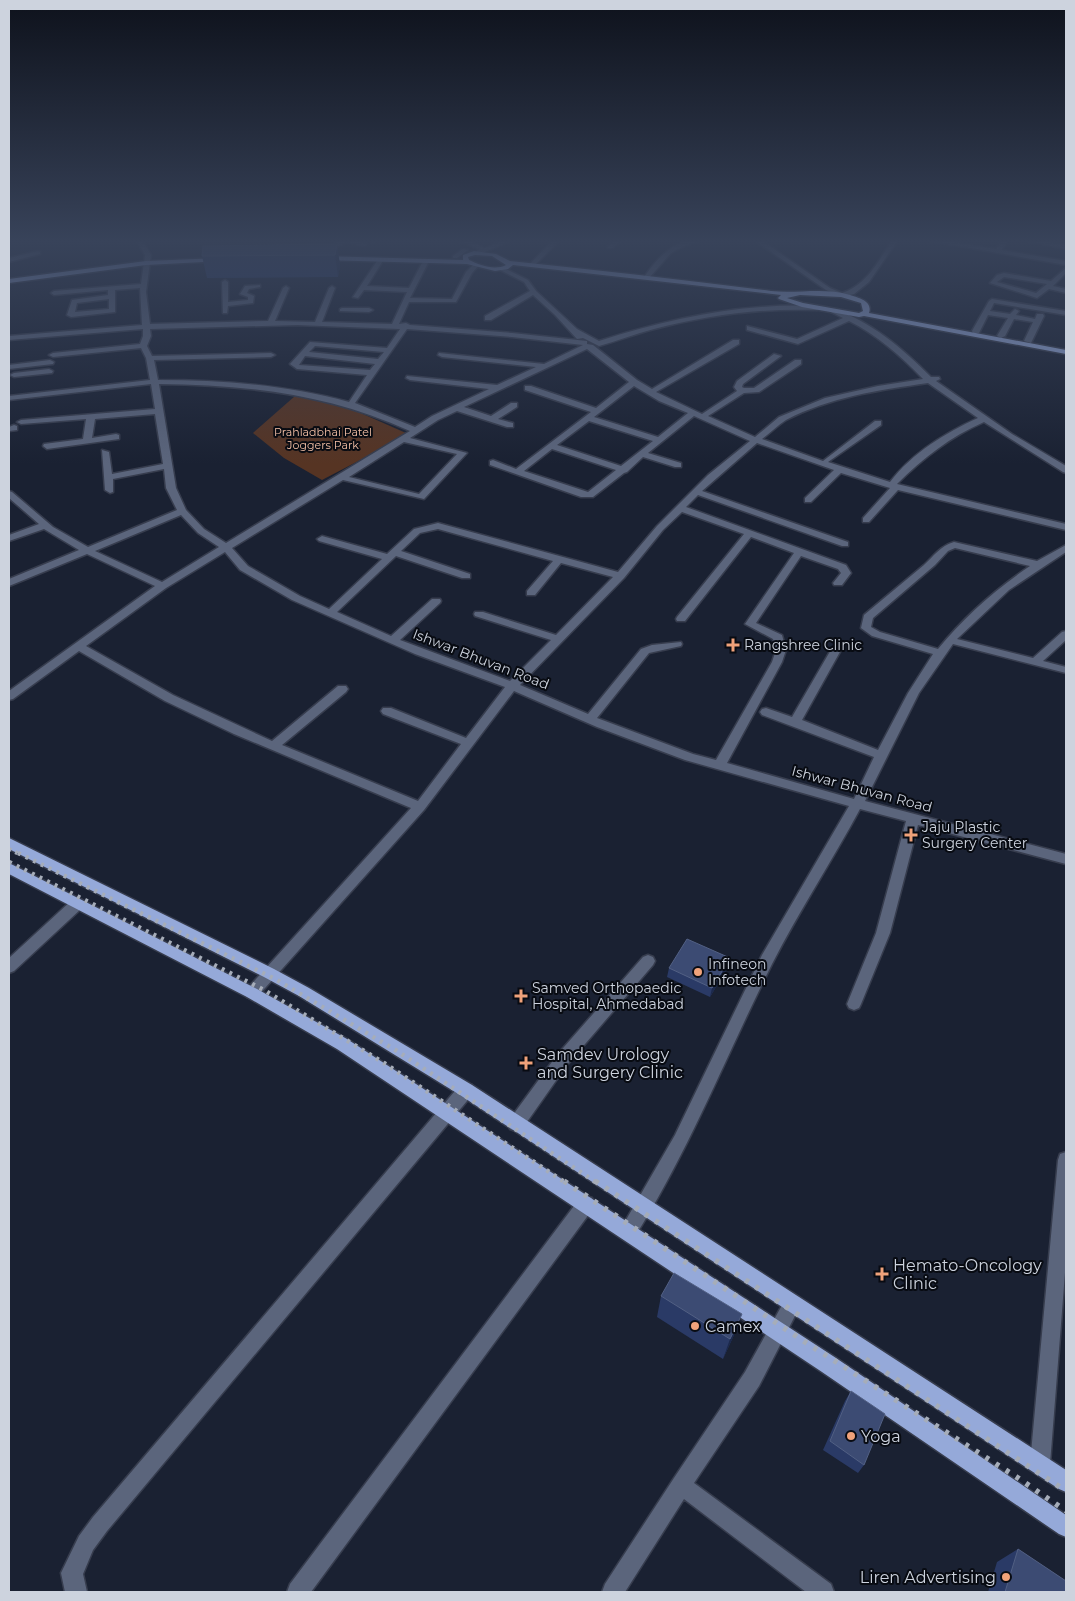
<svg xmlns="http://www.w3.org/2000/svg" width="1075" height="1601" font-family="Montserrat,sans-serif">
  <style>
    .green { fill: #563423 }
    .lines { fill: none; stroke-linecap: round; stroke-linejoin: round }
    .minor-casing { stroke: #373d4e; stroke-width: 3 }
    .major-casing { stroke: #373d4e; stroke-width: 3 }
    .minor { fill: #5b657c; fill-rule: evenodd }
    .major { fill: #95a9d9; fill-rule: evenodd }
    .rail-far2 { stroke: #a6adb9; stroke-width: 4; stroke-dasharray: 2.5 4.5; stroke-linecap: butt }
    .rail-far1 { stroke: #a6adb9; stroke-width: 4.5; stroke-dasharray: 3 5.5; stroke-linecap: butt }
    .rail { stroke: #a6adb9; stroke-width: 5.5; stroke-dasharray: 4 8; stroke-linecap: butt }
    .wall { fill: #2a3a66 }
    .shaded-wall { fill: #1c294c }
    .building { fill: #3c4b73; stroke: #526084 }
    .poi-dot { fill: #f0a27a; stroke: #080b12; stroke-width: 2 }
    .labels { text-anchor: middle; stroke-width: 4; stroke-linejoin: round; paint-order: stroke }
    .far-park-label { font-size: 11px; fill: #f5c1a7; stroke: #080b12 }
    .poi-label { font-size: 14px; fill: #cdd3de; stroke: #080b12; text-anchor: start }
    .street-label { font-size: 14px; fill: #cdd3de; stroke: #080b12 }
    .near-poi-label { font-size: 16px; fill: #cdd3de; stroke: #080b12; text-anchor: start }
  </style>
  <rect width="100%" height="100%" fill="#1a2132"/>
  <path class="green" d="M295,396L347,407L406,433L368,456L322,480L284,458L253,433Z"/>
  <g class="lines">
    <defs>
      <path id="minor" d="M136,240H142L151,255L146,292L150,324L268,321L283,288L286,286L289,288L275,321L315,322L329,288L332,286L335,288L322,322L392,324L407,292L364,290L358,298L353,297L379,258L384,259L367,286L409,288L423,261L426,259L429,261L410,298L452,299L466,272L474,264L479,265L472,273L456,302H409L399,324L406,323L410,325L512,333L587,341V344L593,345L637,380L652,389L733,340H739V344L656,392L702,414L737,391L734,387L737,381L774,354L781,356L743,384L742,387L744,388H754L795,360H801V364L759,392L744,393L708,416L755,437L779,417L825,398L878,386L923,379C901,356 877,335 849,321L798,344L747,330V326L797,339L843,318L829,311L833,309C871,321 903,349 931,377H939L940,379L936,381L1012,434L1066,466V473L1063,472L984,422C950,437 923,458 897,484L1066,524V530L898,490L869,522H863V518L890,488L841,473L811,502H805V498L834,470L757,443L702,491L848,542V546H842L698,495L686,507L846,565L851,573L842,585H834L833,583L841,573L838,569L801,556L756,623L782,635L786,650L782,662L727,763L854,799L874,757L762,715L760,712L762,709L766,708L792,717L832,648H840L841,650L802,720L878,750L908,693L933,654L872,636L861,628L864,615C884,598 904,582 924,565C934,556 940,546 954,542L1037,561L1066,545V552L1009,590L957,639L1033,658L1062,632L1066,631V640L1043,661L1066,667V673L953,644L919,693L865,801L1066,854V864L918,825L890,933L861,1004L859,1008L854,1010L849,1008L847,1004L876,933L906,821L860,809C832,861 799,911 772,964C726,1056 689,1151 634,1238L628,1241L622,1238L619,1232L675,1135L762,955L849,806L685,760L597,727L514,691L424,810L257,997L252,999L247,997L245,993L247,989L411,808L234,734L165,701L79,651L13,699L9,700V691L155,586L87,554L9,586V579L79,550L44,529L9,541V535L39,524L9,498V491L12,492L53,527L88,547L177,510L166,488L164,469L113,479V492L110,493L105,490L102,450L109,452L112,474L163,464L155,414L95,419L92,438L116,434L119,435V439L47,449L43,446L44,444L83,439L86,419L21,424L17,422L21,420L155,409L151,384L9,400V396L150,380L146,358L141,348L53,357L49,355L53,353L140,344L143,336V329L9,340V336L142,325L140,288L115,290V312L71,317L67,315L72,300L108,295V290L54,295L51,293L54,291L141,284L145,255ZM109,299V309L75,312L77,303ZM297,325L400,329L387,348L310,342L290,364L297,369L367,375L349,402C286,385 223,380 158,380L154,360L271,357L275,355L271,353L152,356L147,346L151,336L150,329ZM407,329L512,337L583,345L544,364L439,353L438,355L442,357L536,367L497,385L407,376L406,378L410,380L489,389L432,416L415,427L355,403ZM315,346L384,352L378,359L309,352ZM587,349L629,382L596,408L531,386H525V390L591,412L516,469L493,460L490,461V465L581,497H593L624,473L627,472L643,457L675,467H681V463L648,453L694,416L750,441L708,475L657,526L618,572L438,523L414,529L387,554L322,536L317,539L319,541L382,559L329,609L300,596L248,566L232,548L343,480L424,499L467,453L410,438L438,420L457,411L507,427H513V423L498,419L517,407V403H511L491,416L464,407ZM305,356L375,364L370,370L299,365ZM928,383L978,418C945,433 912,453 890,482L828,462L881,425V421H875L823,461L762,439C770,433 778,425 786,420C830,397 879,390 928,383ZM159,384C248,385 328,394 410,431L226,543L204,529L186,510L176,488ZM634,386L659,401L688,413L658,437L594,417ZM589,421L653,441L621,466L557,445ZM404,442L457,454L419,494L349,477ZM552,449L616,470L588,492L524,471ZM682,512L744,534L677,617L676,619L677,621H685L751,537L794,553L745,624L773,639L776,650L772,662L716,760L693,754L597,718L649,653L681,646L682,644L681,642L652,645L641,649L588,714L520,685L624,578L663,530ZM181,515L198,533L219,547L162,582L95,551ZM438,529L553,561L527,591V595H535L561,563L613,577L556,635L483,612H475L474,614L475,616L551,640L510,681L400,640L440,603L441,601L440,599H432L391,636L337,612L396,556L462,578H470V574L401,551L420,533ZM955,548L1030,566C996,589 963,618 938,649L880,632L871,627L873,618L935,565L948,551ZM225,552L240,570L292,600L415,654L505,687L466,738L391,708H383L381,711L383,714L461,744L418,801L282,745L346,692L348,689L346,686H338L272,741L173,695L86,646L166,588Z
        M341,240H356L367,244L364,246L347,242L325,252L320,251Z
        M370,240H377L374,242Z
        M458,240H467L485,248L503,240H512L478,255L475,253L479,249Z
        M553,240H560L534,266H530L529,265Z
        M615,240H622L612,248H608V246Z
        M689,240H702L684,246L671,253L649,278H645L644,277C656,260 668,246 689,240Z
        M754,240H761L830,288L842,293C867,285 879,260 892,240H898L869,282L854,294L842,297L826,290Z
        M925,240H940L996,249L1002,240H1008L1002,250L1066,261V265Z
        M1024,240H1038L1066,245V249Z
        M463,249L468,250L457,258H453V256Z
        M38,251L40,252V254L9,262V258Z
        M500,268H504L528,280L536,291L577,329L599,341C671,318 742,303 817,306L821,308L817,310C761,308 708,315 654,329C635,334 617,341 599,346L583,338L577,339L555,315L533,295L491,320H485V316L530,291L524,282L500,270Z
        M1066,268V273L1053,286L1066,289V293L1049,289L1037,298L990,283L997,275L1004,273L1051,281ZM1004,277L1047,284L1036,293L997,282Z
        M225,280L228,282V302L248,300V297L240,294L245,286L260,285V287L249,289L247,293L254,296L253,303L228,306L227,313H223L222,282Z
        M992,299L1066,311V315L994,303L990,311L1010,314L1015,309L1019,311L1016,315L1035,319L1037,314H1043L1044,316L1031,343L1024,341L1033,322L1014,319L1005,336L1001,338L997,336L1008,318L988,315L979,333H973L972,331L989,301Z
        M342,308H369L373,310L369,312L340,311V309Z
        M50,360L54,362L53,364L9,369V365Z
        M49,369L53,371L52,373L14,377L10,375L14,373Z
        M14,425L17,426V430L9,431V427Z
        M77,899L82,900L84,904L82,908L14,971L9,973V958L72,900Z
        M648,955L653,957L655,961L653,965L567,1065L522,1129L516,1131L510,1129L508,1124L510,1119L557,1055L643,957Z
        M466,1083L472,1085L474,1090L472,1095L107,1531L93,1550L83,1574L87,1592H65L61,1573L79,1536L93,1517L460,1085Z
        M1066,1152V1260L1050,1464L1047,1471L1040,1474L1033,1471L1030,1464L1058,1160L1060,1154Z
        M586,1196L592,1198L594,1204L592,1210L311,1592H287L290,1584L580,1198Z
        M792,1295L798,1298L801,1304L798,1310L759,1386L694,1483L831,1584L834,1592H806L684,1499L625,1592H602L605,1584L674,1478L745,1372L786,1298Z"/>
      <path id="major" d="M474,251L496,254L510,261C597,270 684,280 771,291C797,294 824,287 850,295C859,298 873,301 869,313L1066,350V354L864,316L859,317L802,307L779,299L778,298L781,295L513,265L508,269L495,271L467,264L322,260L319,258L322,256L463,260V255ZM475,255L492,256L506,265C494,271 480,265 469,260L468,257ZM800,295L841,297L861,303L863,311L859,313L803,303L787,298Z
        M220,258L222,259V261L146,265L9,283V279L146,261Z
        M9,838L274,969L309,988L472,1085L1066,1470V1492L1059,1489L460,1095L299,996L264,977L9,849Z
        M9,863L257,989L347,1039L836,1358L1066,1515V1537L1059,1534L822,1372L337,1049L247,997L9,874Z"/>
    </defs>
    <use href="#minor" class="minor-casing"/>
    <use href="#major" class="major-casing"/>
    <use href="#minor" class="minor"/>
    <use href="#major" class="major"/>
    <path class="rail-far2" d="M9,849L21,855"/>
    <path class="rail-far1" d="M18,853L275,979L397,1051L597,1183
      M9,862L264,990L384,1063L566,1183"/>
    <path class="rail" d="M564,1181L802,1340L1018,1478L1066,1511
      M595,1181L1066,1491"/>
  </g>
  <path class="wall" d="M337,244L340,266L338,277L207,278L202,256Z
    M728,967L710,997L667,977L669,968Z
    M661,1296L734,1335L723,1359L657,1317Z
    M851,1391L864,1465L858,1473L823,1450L845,1401Z
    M1018,1549L1066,1592H988L997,1562Z"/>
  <path class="shaded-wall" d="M337,244L340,266L338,277L335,255Z
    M730,958L728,967L710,997L712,988Z
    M742,1314L734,1335L723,1359L730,1339Z"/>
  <path class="building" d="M337,244L335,255L202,256L203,246Z
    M687,939L730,958L712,988L669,968Z
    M674,1273L742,1314L730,1339L661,1296Z
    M851,1391L885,1414L864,1465L830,1441Z
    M1018,1549L1066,1581V1592H1005Z"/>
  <linearGradient id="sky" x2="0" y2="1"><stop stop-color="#0e121c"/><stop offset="0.52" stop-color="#38435a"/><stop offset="1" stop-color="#38435a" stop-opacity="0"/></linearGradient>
  <rect width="1075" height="464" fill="url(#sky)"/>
  <g class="poi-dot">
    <path d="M730.5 637.5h5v5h5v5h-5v5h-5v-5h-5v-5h5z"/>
    <path d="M908.5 827.5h5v5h5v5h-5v5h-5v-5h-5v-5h5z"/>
    <circle cx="698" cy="972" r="5"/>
    <path d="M518.5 988.5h5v5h5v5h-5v5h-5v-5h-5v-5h5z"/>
    <path d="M523.5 1055.5h5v5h5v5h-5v5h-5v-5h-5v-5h5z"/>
    <path d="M879.5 1266.5h5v5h5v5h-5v5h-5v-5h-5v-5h5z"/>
    <circle cx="695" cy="1326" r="5"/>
    <circle cx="851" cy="1436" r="5"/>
    <circle cx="1006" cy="1577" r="5"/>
  </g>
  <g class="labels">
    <g class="far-park-label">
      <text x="323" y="436">Prahladbhai Patel<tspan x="323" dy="13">Joggers Park</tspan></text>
    </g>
    <g class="poi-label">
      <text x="744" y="650">Rangshree Clinic</text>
      <text x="922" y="832">Jaju Plastic<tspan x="922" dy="16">Surgery Center</tspan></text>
      <text x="708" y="969">Infineon<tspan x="708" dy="16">Infotech</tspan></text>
      <text x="532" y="993">Samved Orthopaedic<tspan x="532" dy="16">Hospital, Ahmedabad</tspan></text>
    </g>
    <g class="street-label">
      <text transform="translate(481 659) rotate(21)" y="5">Ishwar Bhuvan Road</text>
      <text transform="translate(862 789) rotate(15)" y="5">Ishwar Bhuvan Road</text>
    </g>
    <g class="near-poi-label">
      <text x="537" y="1060">Samdev Urology<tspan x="537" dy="18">and Surgery Clinic</tspan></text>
      <text x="893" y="1271">Hemato-Oncology<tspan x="893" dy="18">Clinic</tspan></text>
      <text x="705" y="1332">Camex</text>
      <text x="861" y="1442">Yoga</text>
      <text x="996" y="1583" text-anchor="end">Liren Advertising</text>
    </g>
  </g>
  <rect width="1075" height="1601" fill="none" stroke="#cdd3de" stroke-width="20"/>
</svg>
